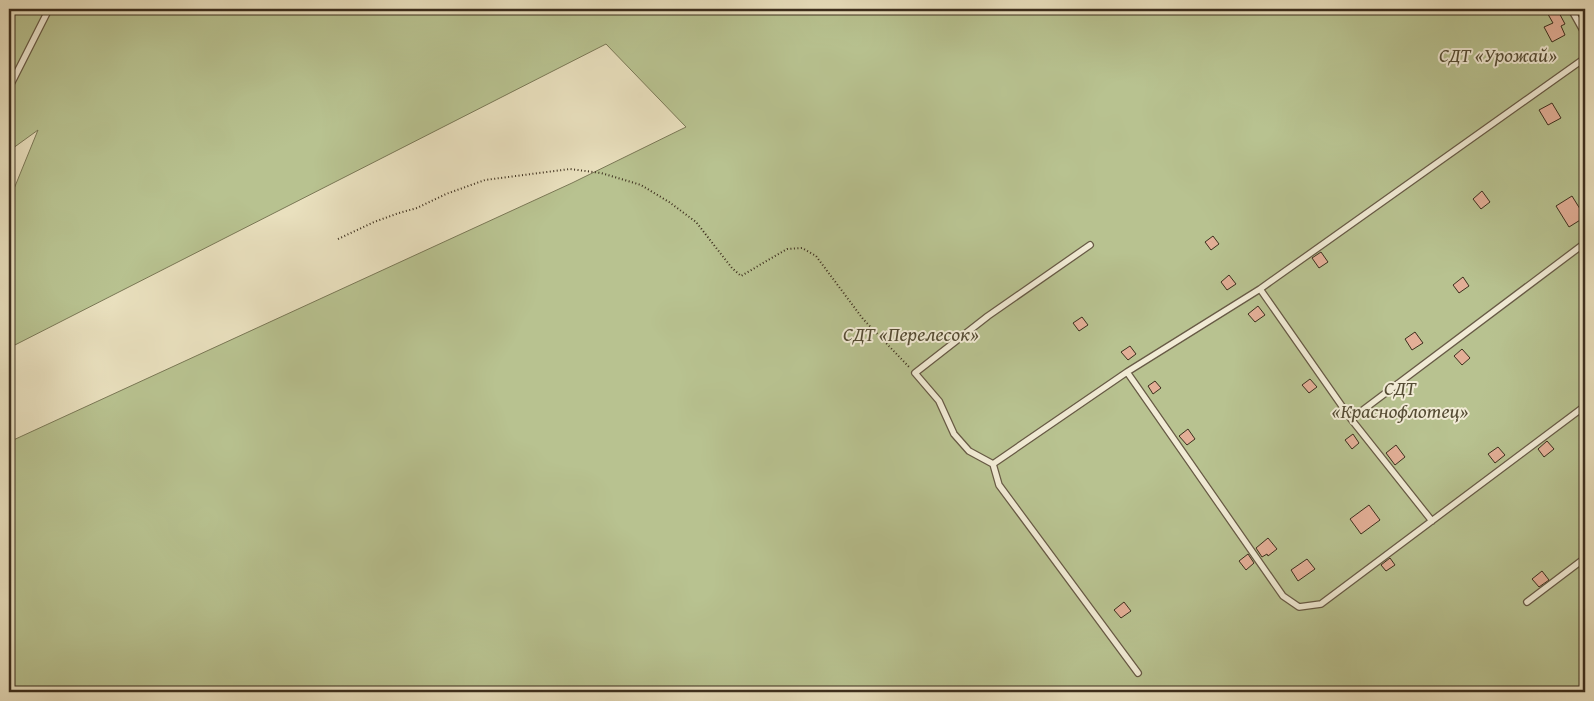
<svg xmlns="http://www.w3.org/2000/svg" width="1594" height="701" font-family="'Gentium Book Plus',serif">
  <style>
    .green { fill: #b8c290; stroke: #7a7856 }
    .building { fill: #e3af97; stroke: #3c2e1d }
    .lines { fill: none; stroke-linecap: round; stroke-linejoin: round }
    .service-casing { stroke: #675a45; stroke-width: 8 }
    .path { stroke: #3c2e1d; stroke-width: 2; stroke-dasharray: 1 2.5; stroke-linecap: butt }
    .service { stroke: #f1ebd5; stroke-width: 5.5 }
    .labels { text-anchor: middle; stroke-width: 4; stroke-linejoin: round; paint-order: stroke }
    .park-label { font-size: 20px; font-style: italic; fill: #554c34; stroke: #f1ebd5 }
  </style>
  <rect width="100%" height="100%" fill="#e9e0be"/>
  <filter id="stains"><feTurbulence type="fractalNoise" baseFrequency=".004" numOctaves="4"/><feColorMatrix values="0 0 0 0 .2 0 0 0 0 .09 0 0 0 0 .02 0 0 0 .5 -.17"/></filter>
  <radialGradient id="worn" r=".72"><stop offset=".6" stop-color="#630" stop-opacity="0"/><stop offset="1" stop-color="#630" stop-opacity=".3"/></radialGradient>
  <path class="green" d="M9,9H1585V692H9V442L572,183L686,127L606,44L9,348V201L38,130L9,151Z"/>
  <path class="building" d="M1545,9H1557L1565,24L1561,26L1565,35L1552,42L1544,27L1553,23Z
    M1552,103L1561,118L1548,125L1539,110Z
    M1482,191L1490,202L1481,209L1473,199Z
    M1572,196L1585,217L1569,227L1556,206Z
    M1213,236L1219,244L1211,250L1205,242Z
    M1321,252L1328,262L1319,268L1312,258Z
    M1229,275L1236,284L1227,290L1221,282Z
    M1463,277L1469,286L1459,293L1453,285Z
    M1258,306L1265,315L1255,322L1248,314Z
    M1082,317L1088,325L1079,331L1073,323Z
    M1415,332L1423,343L1412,350L1405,339Z
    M1130,346L1136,354L1128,360L1121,352Z
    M1462,349L1470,358L1462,365L1454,356Z
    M1310,379L1317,387L1309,393L1302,385Z
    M1155,381L1161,388L1153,394L1148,386Z
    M1188,429L1195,439L1187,445L1179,436Z
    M1353,434L1359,443L1352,449L1345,440Z
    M1547,441L1554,449L1544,457L1538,449Z
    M1396,445L1405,457L1395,465L1386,453Z
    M1498,447L1505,455L1495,463L1488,454Z
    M1369,505L1380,520L1361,534L1350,519Z
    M1268,538L1277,549L1268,556L1267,554L1262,557L1256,548Z
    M1248,554L1254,563L1246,570L1239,561Z
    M1390,558L1395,565L1386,571L1381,565Z
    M1307,559L1315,569L1298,581L1291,570Z
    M1542,571L1549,580L1539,587L1532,579Z
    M1124,602L1131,611L1121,618L1114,610Z"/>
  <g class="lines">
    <defs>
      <path id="service" d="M1571,9L1585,34
        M9,88L49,9
        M1090,245L988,316L915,373L939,401L954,434L969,451L993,464L1127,372L1260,289L1585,58
        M1260,289L1351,419L1432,521
        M1127,372L1283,596L1299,607L1321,604L1585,406
        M1351,419L1585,243
        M993,464L999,485L1138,673
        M1527,602L1585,558"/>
    </defs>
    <use href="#service" class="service-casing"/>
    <path class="path" d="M338,239L374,222L399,213L417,208L446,194L485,180L570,169L601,173L641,185L669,202L696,222L732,268L741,276L787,249L802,248L816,256L863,319L910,368"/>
    <use href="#service" class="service"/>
  </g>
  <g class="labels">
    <g class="park-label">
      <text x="1498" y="62">СДТ «Урожай»</text>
      <text x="911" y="341">СДТ «Перелесок»</text>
      <text x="1400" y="395">СДТ<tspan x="1400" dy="23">«Краснофлотец»</tspan></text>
    </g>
  </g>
  <rect width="1594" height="701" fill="none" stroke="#e9e0be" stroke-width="30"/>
  <rect x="10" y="10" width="1574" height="681" fill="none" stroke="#3c2e1d" stroke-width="2.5"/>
  <rect x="15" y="15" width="1564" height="671" fill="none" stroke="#3c2e1d"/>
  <rect width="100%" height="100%" filter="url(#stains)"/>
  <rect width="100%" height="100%" fill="url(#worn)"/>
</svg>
